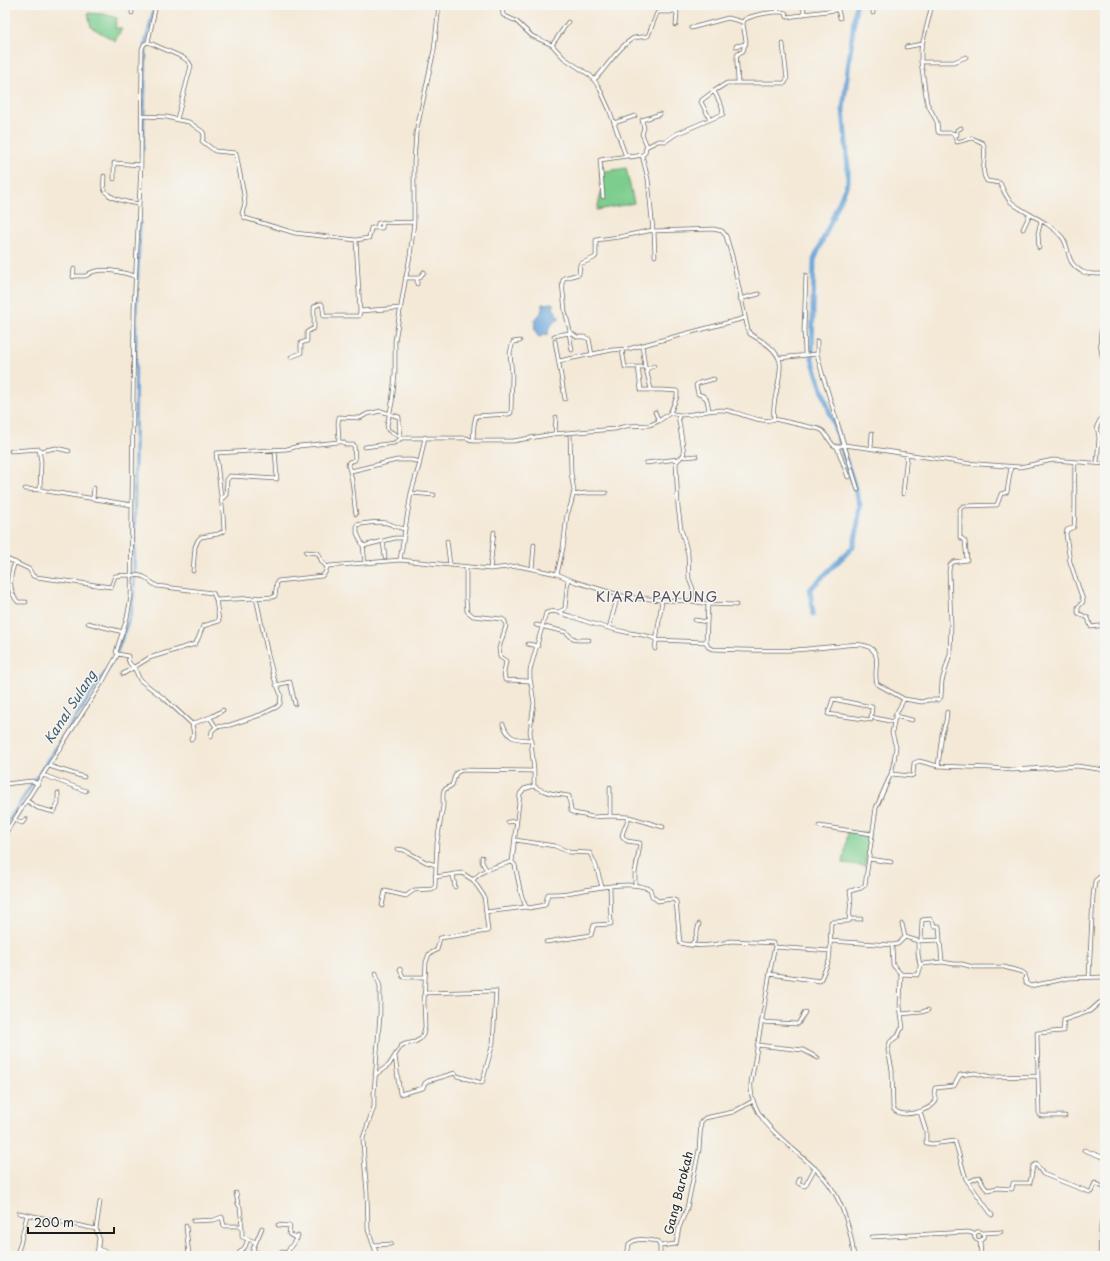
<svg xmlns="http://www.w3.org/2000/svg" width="1110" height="1261" font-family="'Playpen Sans',sans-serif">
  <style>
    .green { fill: #7dcd8e; stroke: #4c7455 }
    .water { fill: #68a4d9; stroke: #42607a }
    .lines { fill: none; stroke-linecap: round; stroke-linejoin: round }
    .canal { stroke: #68a4d9; stroke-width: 3 }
    .river { stroke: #68a4d9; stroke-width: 5 }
    .minor-casing { stroke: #68645d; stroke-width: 4.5 }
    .minor { stroke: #fff; stroke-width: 3 }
    .labels { text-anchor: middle; stroke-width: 3; stroke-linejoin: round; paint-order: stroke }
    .street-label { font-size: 12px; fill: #1c1c1c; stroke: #f6f6f2 }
    .water-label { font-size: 13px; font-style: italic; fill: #3e5971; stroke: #f6f6f2 }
    .quarter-label { font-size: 14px; letter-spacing: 1px; fill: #554e5d; stroke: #f6f6f2 }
  </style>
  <rect width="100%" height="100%" fill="#f6f6f2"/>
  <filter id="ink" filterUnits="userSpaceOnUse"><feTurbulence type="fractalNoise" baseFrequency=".025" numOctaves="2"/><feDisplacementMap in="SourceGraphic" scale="8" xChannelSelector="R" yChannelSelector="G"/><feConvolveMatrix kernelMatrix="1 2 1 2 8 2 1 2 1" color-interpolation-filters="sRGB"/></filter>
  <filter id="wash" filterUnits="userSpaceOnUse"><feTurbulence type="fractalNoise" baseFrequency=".012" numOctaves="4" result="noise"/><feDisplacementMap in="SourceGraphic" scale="16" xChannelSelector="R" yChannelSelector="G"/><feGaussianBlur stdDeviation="0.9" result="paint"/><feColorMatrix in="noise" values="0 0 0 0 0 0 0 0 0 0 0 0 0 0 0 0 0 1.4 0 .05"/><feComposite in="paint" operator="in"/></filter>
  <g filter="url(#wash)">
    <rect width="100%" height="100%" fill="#f4e9d7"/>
    <path class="green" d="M88,13L104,14L117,18L115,28H122L115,41L91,27Z
      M626,168L634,203L597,210L602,189L600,172Z
      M848,831L870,834L865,866L843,863Z"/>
    <path class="water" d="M552,303L554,305L553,308L556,312V314L559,317V319C553,323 548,327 548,334L539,337C534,332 534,326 535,319C542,313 542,312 542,304Z"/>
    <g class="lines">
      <path class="canal" d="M143,150L146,40L153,13
        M134,586L136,319L140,222
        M116,655L131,613L134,590
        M5,826L110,665"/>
      <path class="river" d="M813,614L810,589L853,547L857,531L860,505L853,482L812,359L814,260L848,182V167L843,109L856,5"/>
    </g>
  </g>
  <g filter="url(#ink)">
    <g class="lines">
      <defs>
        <path id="minor" d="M156,5L148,42L144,44L142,49L141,165L134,307L131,597L127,618L116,652L118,654L128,656C128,661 129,665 134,667L140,680L166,700L192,724L194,735L191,739
          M439,5L434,50L416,133L414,162V222L410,256L405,282L395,341V374L392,403L387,425L388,430L402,438H467L473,441H513L553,434L615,429L626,426L650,425L659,421L670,413C687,419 705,409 722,410C737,410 760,425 774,419
          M502,5L503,15L516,21L532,36L552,45L564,58L591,76L599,87L609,109L625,154L631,157L642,155L648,179L653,231L713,229L722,231L726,236L732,256L748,330L750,334C762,341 776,348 780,362C782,381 771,400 774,419L819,429L823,431L833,445L837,447L844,445L867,448L965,463L1020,467L1053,460L1105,464
          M777,5L778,12
          M932,5L921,49V62L927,103L937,122L938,132L940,133H953L957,142L972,138L983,143C988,155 979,171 987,181L1000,183C1003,189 1006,198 1011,202C1026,215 1049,221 1062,237C1071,248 1064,261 1081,271C1087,275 1097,274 1105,274
          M672,10L677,12L676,25
          M132,13V5
          M873,13V5
          M803,14L836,10H838L840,18
          M691,28L728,18L743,22
          M148,42L182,57L188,61L191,66L177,119L178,120L189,122L203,132L204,135L202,141L215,151L236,153L244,195L245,204L242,213L245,218L295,233L356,240L369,238L371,228H377L378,223L414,222
          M552,45L568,22
          M736,46L746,44
          M906,47L922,44
          M921,62H954L966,57
          M594,80C607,68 616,49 632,39C637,36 643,38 648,36L657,13L659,12H671L672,10V5
          M738,83H785L787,79L783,44
          M141,116L167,117L178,120
          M710,119L701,102L702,100L714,91
          M614,123L635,116
          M953,133L957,135V130L961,128
          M647,146L642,134L644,128L642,120L660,114
          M642,155L645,153L646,147L658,141H666L676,134L723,114L722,107L714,91L727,83H738C738,78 736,56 737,55C739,53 741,52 743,51L746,41L743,24L744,20C751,15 778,10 786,13L787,17L802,15L804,12L803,5
          M104,176C104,180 103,185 104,189C107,199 130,203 139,204
          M114,179V163L141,165
          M603,197L600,160L627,156
          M377,228H382L383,222
          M1023,229L1030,214
          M654,231L655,256
          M356,240L360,311L400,308
          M1039,248L1038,233L1041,221
          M74,269L73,277L75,276H86C97,265 122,272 135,276
          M1104,274V255
          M405,278H419L424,272
          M417,278V284
          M740,299L759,294
          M1105,325C1096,333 1102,357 1105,368
          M570,332L577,337H584L589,339L592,355
          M569,333L572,350
          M554,336L569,333L570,331L565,311L562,283L564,278L579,274L580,264L594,258L596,256V240L619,237L653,230
          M555,341L565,399
          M817,341V354L822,373L858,490
          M642,345L645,367
          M622,350L625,367H645L646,369L654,366
          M805,354L804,330L806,275
          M291,357L301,353V343L307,341V332L314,328V307L319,304H322L324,316H359L360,311
          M779,358L817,354
          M559,361L612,350L628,349L745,318
          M638,367L641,390H662L677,391V397L670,413
          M646,369L651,389
          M709,411C707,401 709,397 698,394L696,385L699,383L714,379
          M655,412L659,421
          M678,415L684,453C683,458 678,458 676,463L678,507L681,529L688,554L689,579L693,589L692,601
          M555,434L556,417
          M1099,438L1105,439
          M473,441L474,425L476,416L509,414L511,413L512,375L510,353L513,342L520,341
          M339,442L338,423L339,417L360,418L367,414L381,411L399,417L400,436
          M365,447L394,443L402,438
          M837,447L848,477
          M871,448L872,433
          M11,451L39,449L41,462L40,490
          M40,451L56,448L69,451
          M683,456L685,457L696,456
          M646,463L678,459
          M1075,463C1074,484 1076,505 1074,527L1067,530L1066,534L1070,562L1083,600V602L1078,607V613L1088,618L1091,627L1105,625
          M1097,463L1099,438L1097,426L1105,411
          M351,471L397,460H411L420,462
          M25,489L40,490L132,505
          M411,493L434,495
          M903,494L907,454
          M573,495L586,493H606
          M221,496L223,498L226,495L227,480L230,476L277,479L275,449
          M93,498L94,488
          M383,541L385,557
          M447,541L450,565
          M363,546L395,538H404
          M306,552L318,553L322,562L327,567
          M5,558L29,569L33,576L36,577L111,587L115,576C122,575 138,574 144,577C149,579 152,584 157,586L213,593L216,600L219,621L203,626L198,639L195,644L149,658L123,674
          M400,560L411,493L419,466L425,437
          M15,562C10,575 8,591 18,602H26
          M365,563L363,546L357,533V525C366,523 377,521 387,523C393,525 398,528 405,529
          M466,567V599L467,611L473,616L502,619L505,621L506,626L499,648L500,657L506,661L504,672L505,680L530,681
          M490,569L494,532
          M532,569L534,545
          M193,571L195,547L198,540L201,537L218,534L224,531L223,514L216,453L287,449L299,446L339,442H343L346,445H354L355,460L349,462L348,465C354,480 353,498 356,514
          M557,574L563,548L567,515L571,504L574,491L571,473L570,433
          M216,600L273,597L275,596L277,582L278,581L322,576L325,573L327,567L329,566L400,560L490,569L518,566L557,574L576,582L626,597L662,600L692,601L708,604L706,642L708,647L712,649C740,650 768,651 796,650C810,649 824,647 839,646C848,645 864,642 872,649C881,657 873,673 877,684L904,699L922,702L928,700H938L941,697L942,681L950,654L951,624L949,571L950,565L953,562L967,560L965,541L960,537V509L963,506L997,505L1001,494L1007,492L1011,467
          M708,604L736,605
          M558,612L563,610L565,608L568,579
          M695,620L707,622
          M88,623L123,632
          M536,625L566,632L571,637L577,640H589
          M609,628L618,595
          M528,644L538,646
          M655,649L662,600
          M276,685L290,682L295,704
          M833,699L872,707L871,720L828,714Z
          M947,712L946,721L942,734L938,766L992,768L1012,770L1077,766L1105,770
          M895,716L904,699
          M871,717L894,722
          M210,718L216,727
          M192,724L213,716L223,710
          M503,724C509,740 515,739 530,740
          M211,737L212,731L216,727L230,725L260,715L277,707L280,704L281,695L274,678L268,655L256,597
          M49,766L84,777
          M891,774L911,776L913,775L914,763L919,761L938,766
          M43,775L86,791
          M5,784L32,781L38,784
          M534,786V771L530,731L534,703L530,678V670L546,613C554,609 562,614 570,616C589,623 610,629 630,633C640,635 648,634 657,640L706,642
          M610,787V816
          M27,801L38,808L54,812L58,804V793
          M629,817L623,832L622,836L627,841L640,843V845L635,873V885
          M15,820L22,823L26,819
          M508,822L516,821
          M819,826L872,834
          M5,834L103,681L118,654
          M515,840L555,846L569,852L590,853L596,866L602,887
          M482,857V862L486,869
          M869,859L891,862
          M512,862L515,865L521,894L526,907L529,908L545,905L548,894C555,894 561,894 567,893C590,890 628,879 650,889L652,896L658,901L672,899L676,901L680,943C694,947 715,946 730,941L774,943L775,947L773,955L751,1083C747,1127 810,1154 831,1187C844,1207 851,1232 854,1256
          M436,865L437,842L443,806V794L444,790L452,785L456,773L462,770L534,771
          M453,874L455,887
          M435,877L462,873L473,880C484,868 497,866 512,862L520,794L524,789L534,786C544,793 557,794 569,796L571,811L574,813L593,817L610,816L629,817L663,827
          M382,906L385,891L406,896L414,890L432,889L435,887L436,865L426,862L404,850L397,849
          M486,912L526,907
          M849,919H861
          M902,924L905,937
          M830,941L892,945L893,965L901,974L918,975L919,973L920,966L922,964L942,962L954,964H962L973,967H1004L1022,972L1025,974L1026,983L1030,986L1051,982L1068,978L1105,977
          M918,941V954L920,965
          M921,941L922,920L930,919L933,922L934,926H939L940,940
          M546,942L591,935L594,925L611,924L610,887
          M691,945L695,940L699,924
          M892,945L898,944L905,937L918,941L940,940L942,962
          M775,947L830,951L831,922L849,921L851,898L850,891L861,888L865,885L876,808L891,774L894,761L896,747L892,733L895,717V716L912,720
          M400,969L403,977H425
          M769,974L820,981L829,961L830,951
          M901,974L900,1006L903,1028L901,1029L898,1036L890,1042L888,1050L892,1070L893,1108C900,1120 930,1111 936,1101L934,1094L935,1088L954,1086L960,1075L975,1073L991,1077L1037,1076
          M1089,977L1093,896L1095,881L1101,876L1105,848
          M901,1014L922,1012L928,1010
          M761,1022L798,1024L805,1012
          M757,1045L803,1050L818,1058
          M395,1056L400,1094L423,1088L425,1083L428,1081L455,1073L457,1076L482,1083L493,1043L496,991L424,993
          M375,1075L389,1065L401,1046L405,1044L415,1042L420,1039L423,1035L425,1027L424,1002L426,962L429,954L437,950L440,938L488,931L484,896L473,880
          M920,1112L926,1131V1143L932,1144L955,1141L966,1179L992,1215
          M1065,1116H1041L1039,1115L1037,1033L1063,1031L1064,1020L1090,1011L1099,1003L1105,1001
          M1084,1150L1105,1158
          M800,1178L798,1183L805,1186L815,1168
          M968,1182L979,1177L987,1190L998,1188L1012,1189L1013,1183H1030L1033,1166L1036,1164L1043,1174L1089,1192H1091L1095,1183L1105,1188
          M236,1193L238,1204L240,1207L242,1226
          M19,1213L96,1229
          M193,1221L214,1220L222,1217L224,1226H242V1237L256,1242
          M278,1225L290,1226L289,1234L297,1239
          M186,1226L189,1256
          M262,1228L253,1249L254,1251L268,1256
          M974.5 1236a4.5 4.5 0 1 1 9 0a4.5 4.5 0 1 1-9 0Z
          M983,1233L1001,1232
          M872,1237L968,1232L975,1234
          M980,1240L981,1256
          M373,1245L391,1244
          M98,1249L112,1254L114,1256
          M16,1256L20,1245L27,1215
          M97,1256L99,1238L96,1229L100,1202
          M236,1256L245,1247L248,1239
          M248,1256L254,1250
          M276,1256L282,1252L286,1253
          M286,1256C288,1248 294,1243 298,1236
          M376,1256V1252L368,1230L367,1192L364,1158L363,1138L374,1107V1093L380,1014V987L376,973
          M627,1256L629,1244C637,1237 647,1240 657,1241L660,1246
          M660,1256V1246L676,1244L679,1228L687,1208L699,1150L701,1122L705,1118L733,1112L753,1101
          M1100,1256L1101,1226L1105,1207"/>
      </defs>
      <use href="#minor" class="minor-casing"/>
      <use href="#minor" class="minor"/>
    </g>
  </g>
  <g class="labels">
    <g class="street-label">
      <text transform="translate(679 1193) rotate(-76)" y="4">Gang Barokah</text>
    </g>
    <g class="water-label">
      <text transform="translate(70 707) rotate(-57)" y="5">Kanal Sulang</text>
    </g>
    <g class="quarter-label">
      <text x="657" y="602">KIARA PAYUNG</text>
    </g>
  </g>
  <rect width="1110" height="1261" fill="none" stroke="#f6f6f2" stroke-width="20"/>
  <path d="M28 1227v6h86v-6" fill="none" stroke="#1c1c1c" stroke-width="2"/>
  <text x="34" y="1227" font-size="12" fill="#1c1c1c" stroke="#f6f6f2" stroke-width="3" paint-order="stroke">200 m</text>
</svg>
